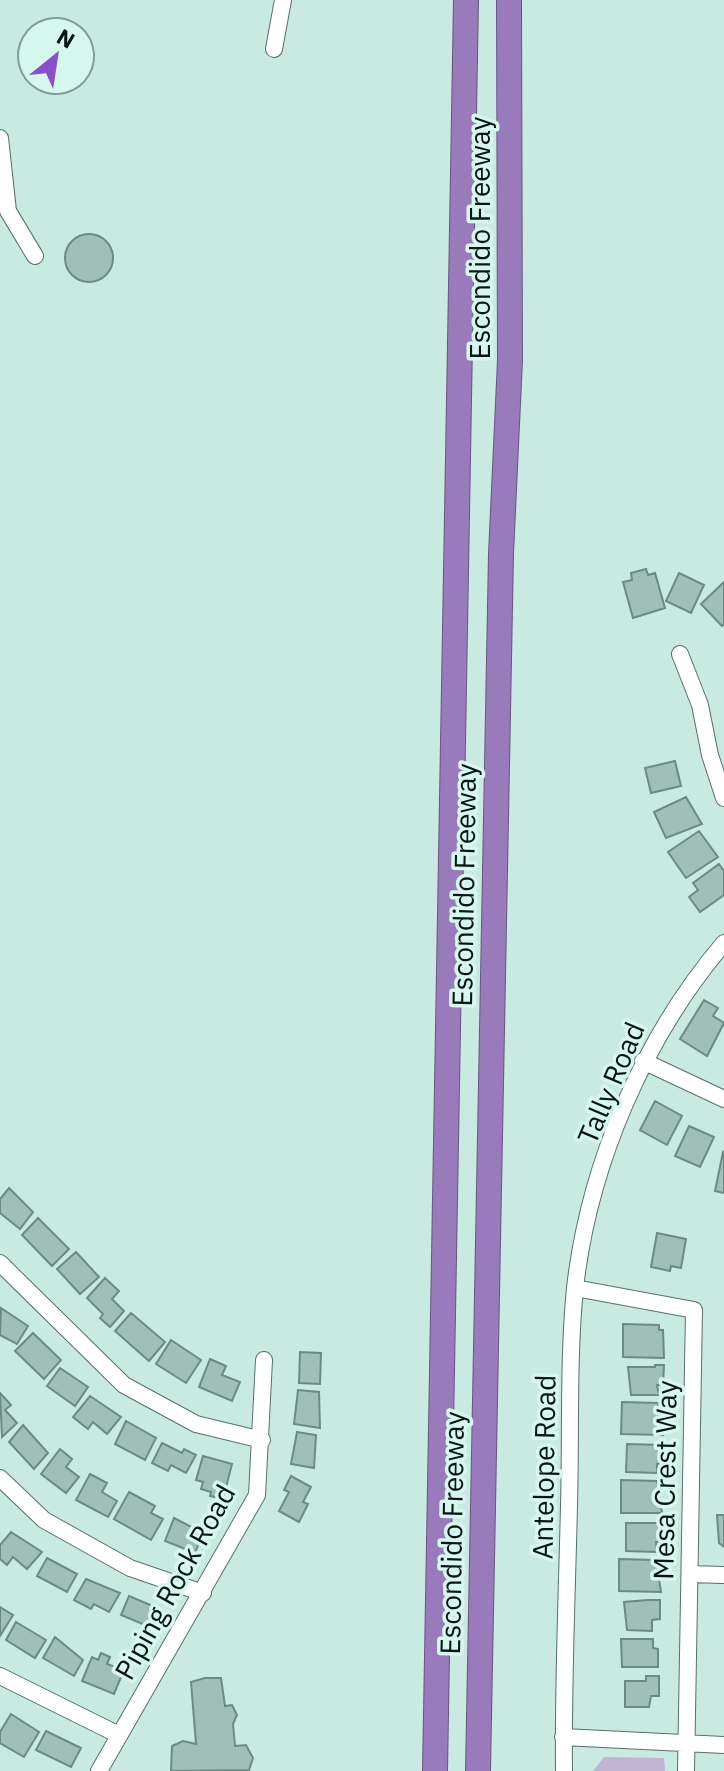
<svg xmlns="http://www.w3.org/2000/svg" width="724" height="1771" font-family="'IBM Plex Sans',sans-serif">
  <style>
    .green { fill: #c2b4d3 }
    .building { fill: #9fbfb7; stroke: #6c8b83; stroke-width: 2 }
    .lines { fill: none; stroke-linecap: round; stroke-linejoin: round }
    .minor-casing { stroke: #54716a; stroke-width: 18 }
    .highway-casing { stroke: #675780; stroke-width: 26 }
    .minor { stroke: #fff; stroke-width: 16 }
    .highway { stroke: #997bbc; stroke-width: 24 }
    .labels { text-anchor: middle; stroke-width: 7; stroke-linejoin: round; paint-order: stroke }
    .street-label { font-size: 28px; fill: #091512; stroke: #d6f7ee }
  </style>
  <rect width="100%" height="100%" fill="#c9eae1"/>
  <path class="green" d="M604,1757L664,1758L665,1771H593Z"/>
  <path class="building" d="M65 258a24 24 0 1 1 48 0a24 24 0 1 1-48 0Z
    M646,569L648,575L655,573L665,608L633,618L623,582L632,580L631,573Z
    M679,573L704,585L691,613L666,601Z
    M724,582V624L722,626L701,604Z
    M675,761L681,786L651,793L645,768Z
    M686,797L702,824L666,838L654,812Z
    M699,831L718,857L686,878L668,852Z
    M719,864L724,871V895L700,912L689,897L698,890L693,883Z
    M704,1000L718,1008L713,1016L724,1023L707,1056L680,1039Z
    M655,1101L682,1116L667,1145L640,1130Z
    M689,1126L714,1137L700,1167L675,1156Z
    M723,1152L724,1153V1193L715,1191Z
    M9,1188L33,1212L20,1229L0,1213V1199Z
    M38,1218L69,1249L52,1266L22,1235Z
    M657,1233L686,1239L681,1268L671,1266L670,1271L651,1267Z
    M76,1252L99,1277L80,1294L57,1269Z
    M105,1278L119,1291L112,1299L124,1311L110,1327L100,1318L103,1314L87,1298Z
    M1,1308L28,1326L17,1344L0,1335Z
    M131,1313L165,1342L149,1361L115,1331Z
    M623,1324L659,1325V1330H663L664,1358L623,1357Z
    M33,1333L61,1360L44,1379L15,1351Z
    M171,1340L201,1360L186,1383L156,1364Z
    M300,1352L321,1353L320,1384L299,1383Z
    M210,1359L226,1366L222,1375L240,1382L232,1401L199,1387Z
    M655,1365H664L663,1385H657L659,1395H631L628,1367H655Z
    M60,1368L88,1387L75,1406L47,1386Z
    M298,1390L319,1392L320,1428L294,1424Z
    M0,1393L11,1405L5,1410L17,1423L2,1437Z
    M90,1396L121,1417L107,1434L93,1422L88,1429L73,1417Z
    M622,1402L658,1403L663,1435L621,1434Z
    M126,1421L156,1438L145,1460L115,1444Z
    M23,1425L48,1453L34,1469L9,1442Z
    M297,1432L316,1435L314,1468L291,1464Z
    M162,1443L182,1453L184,1449L196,1455L186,1473L171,1465L168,1471L152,1463Z
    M627,1444L663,1445L662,1463L657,1464V1473L626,1472Z
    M60,1449L72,1459L66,1467L79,1477L66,1493L41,1474Z
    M203,1456L232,1464L223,1499L210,1496L211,1492L201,1489L203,1482L196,1480Z
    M90,1474L107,1483L102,1492L117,1501L108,1517L76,1500Z
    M291,1476L311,1487L303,1502L308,1504L299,1522L279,1511L289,1492L284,1490Z
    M621,1480L657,1481L662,1513H621Z
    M129,1492L155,1506L151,1513L163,1519L151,1540L114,1519Z
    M717,1515H724V1547L719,1543Z
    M174,1518L203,1533L195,1553L165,1541Z
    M626,1523H661V1542H656L657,1552L626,1551Z
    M11,1532L42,1552L27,1569L13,1557L7,1565L0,1559V1545Z
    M47,1558L77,1574L67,1592L37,1576Z
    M619,1559L656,1560L661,1592L619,1591Z
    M86,1579L120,1593L109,1612L94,1604L91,1609L74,1600Z
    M129,1596L160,1609L152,1628L121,1615Z
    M648,1600H660V1619L652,1620V1631L627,1630L624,1602Z
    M0,1607L13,1615L0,1636Z
    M16,1622L46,1640L35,1658L6,1640Z
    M55,1637L83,1660L74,1676L43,1658Z
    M621,1639H653V1648L658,1649V1667H622Z
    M101,1653L110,1657L107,1664L124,1670L114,1694L82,1681L92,1657L98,1660Z
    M646,1676H659V1696H651L649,1707H625V1681H646Z
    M205,1678H221L225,1706L232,1705L237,1715L233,1724L235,1746L246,1745L253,1758L249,1770L171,1771L172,1746L183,1741L196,1744L191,1682Z
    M11,1714L39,1732L24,1757L0,1743V1732Z
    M46,1731L81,1748L71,1767L36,1750Z"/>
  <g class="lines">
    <defs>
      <path id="minor" d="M274,49L283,0
        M0,138L8,211L35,256
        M680,654L700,705L710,755L724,798
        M643,1061L724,1099
        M0,1263L124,1385L196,1424L262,1440
        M575,1288L694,1310L686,1771
        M0,1478L44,1520L130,1568L203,1593
        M690,1574L724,1575
        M0,1676L119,1735
        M563,1737L724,1745
        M99,1771L257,1495L264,1360
        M564,1771C563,1682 567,1594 569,1505C571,1433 568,1359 575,1288C589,1164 644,1037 724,943"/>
      <path id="highway" d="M435,1771L466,0
        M478,1771L501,554L510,360L509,0"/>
    </defs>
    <use href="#minor" class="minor-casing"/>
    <use href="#highway" class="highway-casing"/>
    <use href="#minor" class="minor"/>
    <use href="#highway" class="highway"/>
  </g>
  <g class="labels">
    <g class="street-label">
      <text transform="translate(480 238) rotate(-90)" y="10">Escondido Freeway</text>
      <text transform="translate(464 885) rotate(-89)" y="10">Escondido Freeway</text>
      <text transform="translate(611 1083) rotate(-67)" y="10">Tally Road</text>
      <text transform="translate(544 1467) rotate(-89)" y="10">Antelope Road</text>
      <text transform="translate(665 1480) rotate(-89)" y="10">Mesa Crest Way</text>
      <text transform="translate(452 1533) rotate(-89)" y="10">Escondido Freeway</text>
      <text transform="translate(175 1582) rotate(-61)" y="10">Piping Rock Road</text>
    </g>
  </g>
  <g transform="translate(56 56) rotate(30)"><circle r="38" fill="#d6f7ee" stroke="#849d96" stroke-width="2"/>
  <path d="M0-6L14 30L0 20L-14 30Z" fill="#8d4fc5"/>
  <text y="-12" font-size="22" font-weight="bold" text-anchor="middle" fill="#091512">N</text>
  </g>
</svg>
